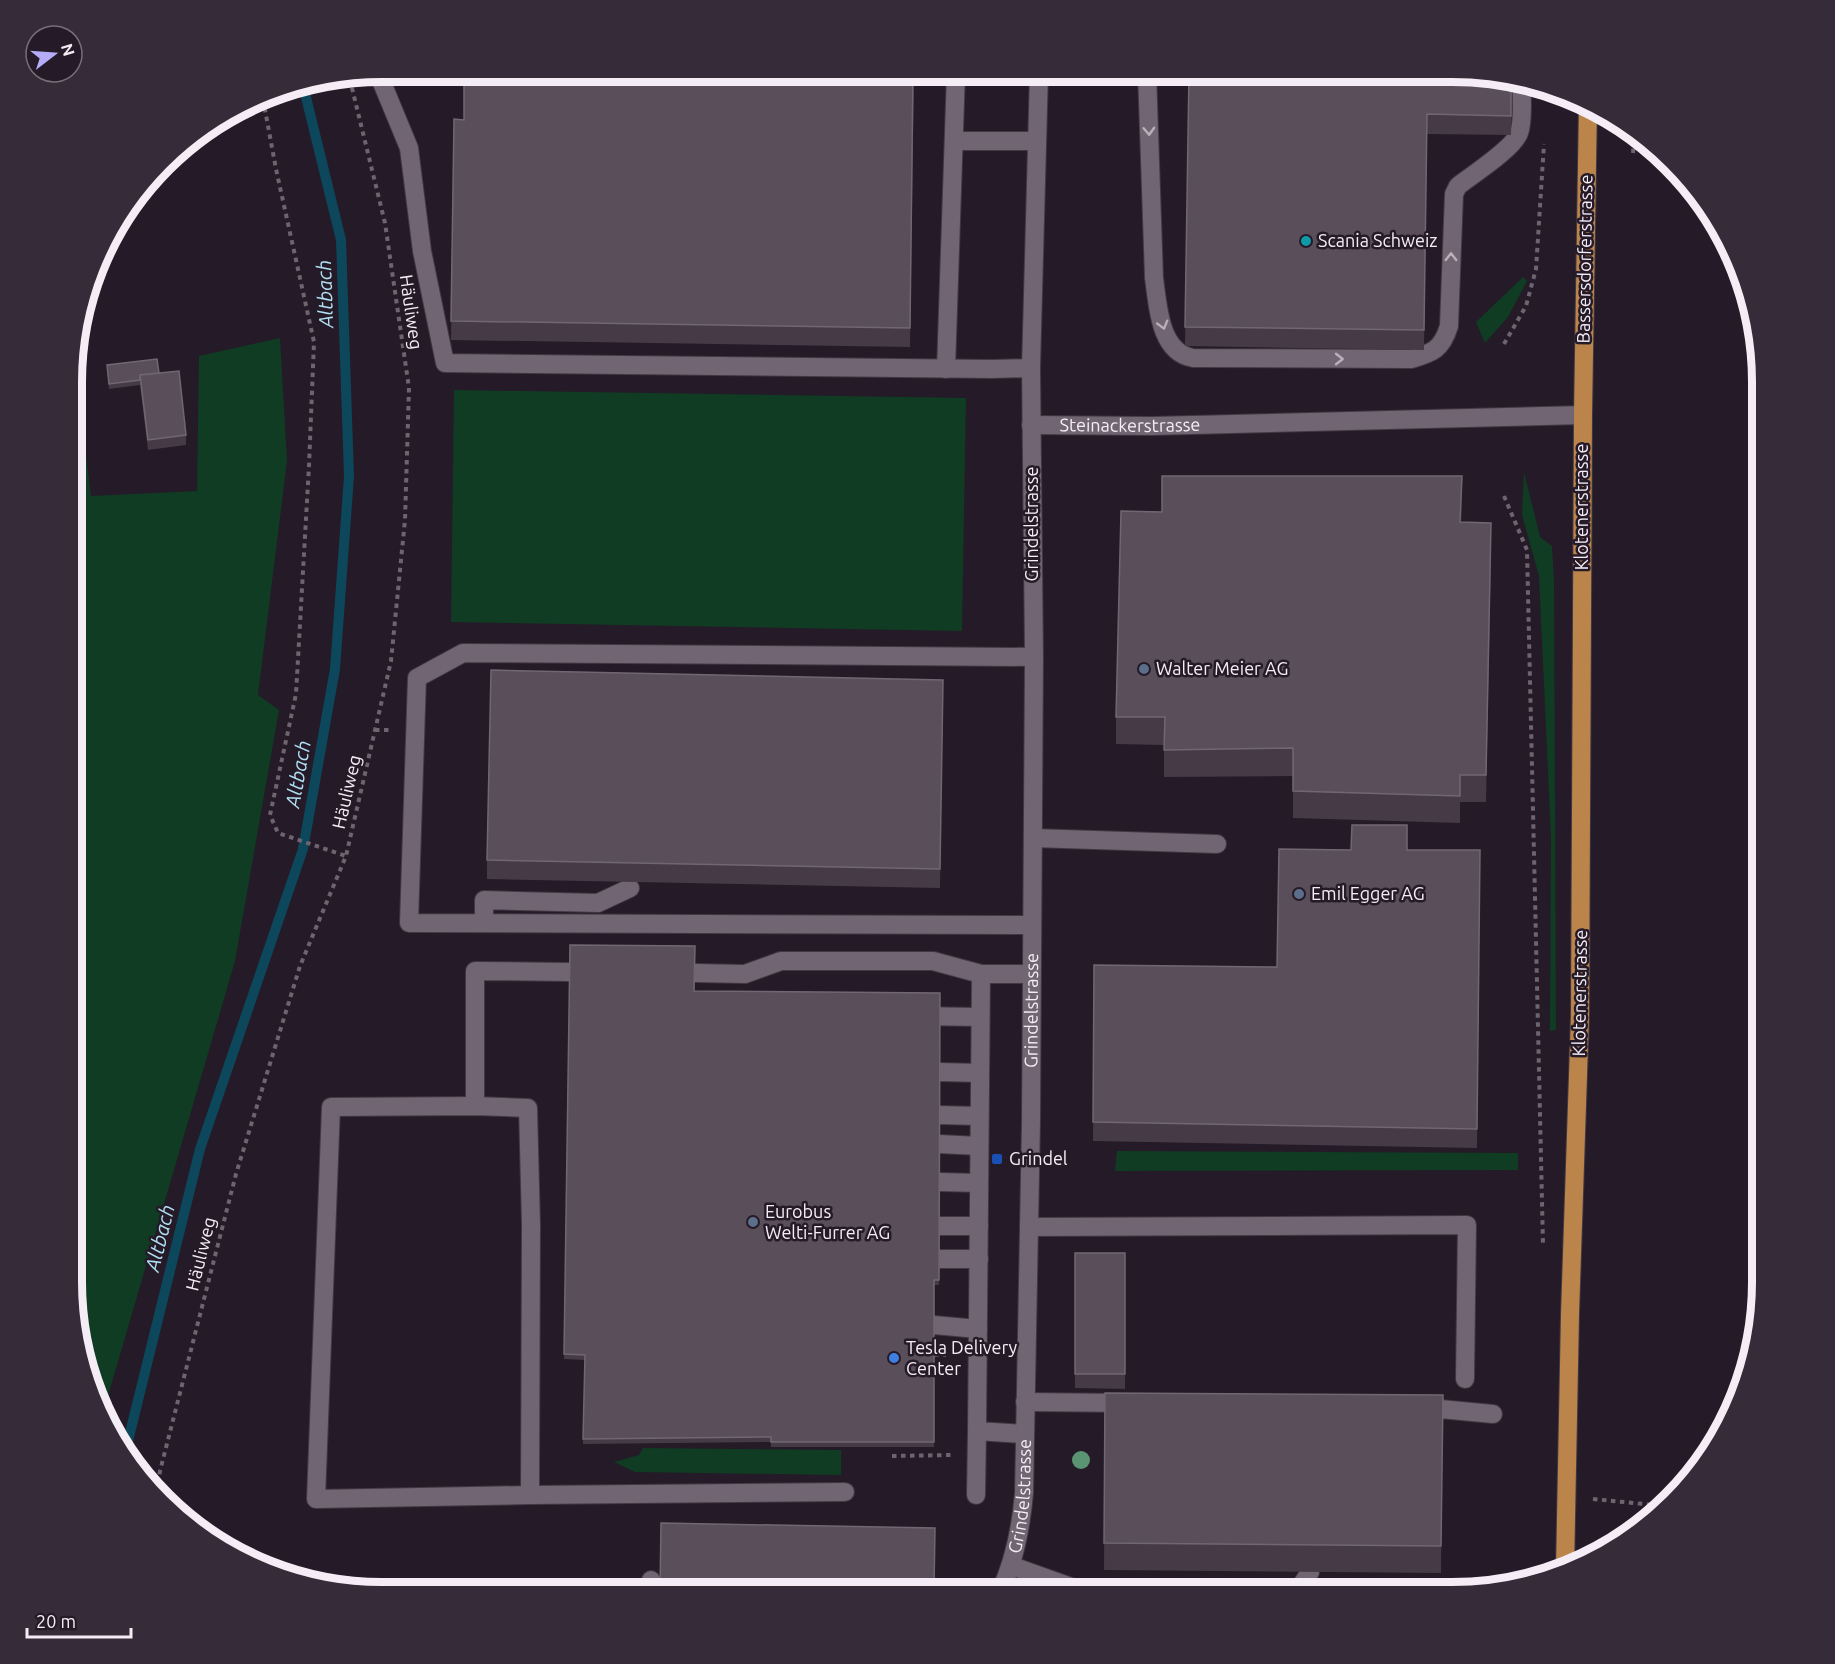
<svg xmlns="http://www.w3.org/2000/svg" width="1835" height="1664" font-family="Ubuntu,sans-serif">
  <style>
    .green { fill: #0f3c23 }
    .lines { fill: none; stroke-linecap: round; stroke-linejoin: round }
    .stream { stroke: #0d475c; stroke-width: 10 }
    .minor-casing { stroke: #413842; stroke-width: 20 }
    .major-casing { stroke: #413842; stroke-width: 20 }
    .path { stroke: #6e646f; stroke-width: 4; stroke-dasharray: 4.5 4.5; stroke-linecap: butt }
    .minor { stroke: #716473; stroke-width: 18 }
    .major { stroke: #ba844b; stroke-width: 18 }
    .tree { fill: #5b9473 }
    .wall { fill: #463a47 }
    .shaded-wall { fill: #312532 }
    .building { fill: #594e5a; stroke: #716772; stroke-width: 1.5 }
    .oneway { stroke: #baafbb }
    .culture-dot { fill: #0f9aa8; stroke: #251a27; stroke-width: 2 }
    .service-dot { fill: #5c6f8a; stroke: #251a27; stroke-width: 2 }
    .transit-dot { fill: #1a4fb4; stroke: #251a27; stroke-width: 2 }
    .shop-dot { fill: #3f7fe0; stroke: #251a27; stroke-width: 2 }
    .labels { text-anchor: middle; stroke-width: 5; stroke-linejoin: round; paint-order: stroke }
    .poi-label { font-size: 18px; fill: #f5edf6; stroke: #251a27; text-anchor: start }
    .street-label { font-size: 18px; fill: #f5edf6; stroke: #251a27 }
    .water-label { font-size: 20px; font-style: italic; fill: #b1e0f5; stroke: #251a27 }
    .rim { fill: none; stroke: #f5edf6; stroke-width: 8 }
  </style>
  <rect width="100%" height="100%" fill="#251a27"/>
  <path class="green" d="M1523,277L1527,281L1508,317L1485,343L1476,322Z
    M280,338L287,461L258,695L279,710L235,961L103,1413L95,1400L73,1302L75,364L91,496L197,491L199,356Z
    M454,390L966,398L962,631L451,622Z
    M1524,472L1540,537L1552,546L1554,579L1556,1030L1550,1031L1551,837L1539,576L1522,515Z
    M1117,1151L1518,1153V1170L1115,1171Z
    M643,1448L841,1450V1475L635,1472L614,1462L639,1455Z"/>
  <g class="lines">
    <path class="stream" d="M126,1449L200,1149L303,849L335,669L349,476L341,240L303,85"/>
    <defs>
      <g id="minor">
        <path d="M1147,72L1154,278C1158,305 1159,352 1193,358L1411,359C1433,353 1442,349 1449,326L1454,194L1458,186C1472,175 1513,149 1519,133C1524,119 1521,100 1522,86"/>
        <path d="M378,73L409,148L422,251L445,363L992,369L1031,368"/>
        <path d="M954,141H1037"/>
        <path d="M946,369L956,72"/>
        <path id="s1" d="M1031,425L1152,426L1583,415"/>
        <path d="M1033,838L1217,844"/>
        <path d="M484,923V900L598,903L630,888"/>
        <path d="M1032,925L409,923L417,678L463,653L1034,657"/>
        <path d="M695,973L745,974L781,961H933L981,974H1030"/>
        <path d="M981,974L977,1431L1024,1434"/>
        <path d="M916,1016L980,1017"/>
        <path d="M939,1072L980,1073"/>
        <path d="M475,1106V971L569,972"/>
        <path d="M939,1115L979,1116"/>
        <path d="M939,1144L979,1146"/>
        <path d="M940,1182L979,1183"/>
        <path d="M939,1226H979"/>
        <path d="M1029,1227L1467,1225L1465,1379"/>
        <path d="M939,1259H979"/>
        <path d="M934,1325L978,1329"/>
        <path d="M1025,1402L1128,1403"/>
        <path d="M1419,1407L1493,1414"/>
        <path d="M530,1495L316,1499L331,1107L475,1106L528,1108L531,1225L530,1495L845,1492"/>
        <path d="M976,1495L977,1431"/>
        <path d="M1012,1566L1085,1592"/>
        <path d="M651,1580V1592"/>
        <path d="M1290,1591L1299,1589L1310,1572"/>
        <path id="s2" d="M1000,1592C1015,1560 1021,1528 1024,1493L1031,1121L1034,657L1031,368L1039,72"/>
      </g>
      <path id="major" d="M1565,1570L1570,1314L1580,1015L1583,415L1588,103"/>
    </defs>
    <use href="#minor" class="minor-casing"/>
    <use href="#major" class="major-casing"/>
    <path class="path" d="M263,99L276,169L314,342L309,466L296,694L270,815L278,833L346,856
      M1633,153L1634,138
      M1504,344L1526,306L1536,269L1544,144
      M1504,496L1527,550L1543,1245
      M375,730H390
      M934,1355H946
      M892,1456L951,1455
      M157,1492L160,1471L236,1174L300,966L346,856L391,661L405,520L409,388L385,223L351,84
      M1593,1499L1664,1506"/>
    <use href="#minor" class="minor"/>
    <use href="#major" class="major"/>
  </g>
  <circle class="tree" cx="1081" cy="1460" r="9"/>
  <path class="wall" d="M413,72H914L910,347L451,340L454,119L464,120V83L413,82Z
    M1189,73L1512,83L1511,135L1427,134L1424,350L1185,346Z
    M107,365L159,373L186,435V445L148,450L140,385L109,389Z
    M1462,503L1461,523L1491,551L1486,802H1460V823L1293,818V776L1164,777V745L1116,744V717L1162,512Z
    M943,680L940,888L487,879V860Z
    M1351,850H1480L1477,1148L1093,1141L1094,965L1277,967Z
    M570,945L694,991L940,993L939,1285H934V1447H771V1442L583,1444L585,1360L564,1359Z
    M1075,1253H1125V1389L1075,1388Z
    M1105,1393L1443,1395L1441,1573L1104,1570Z
    M935,1528L934,1592H660Z"/>
  <path class="shaded-wall" d="M1462,476V503L1460,550V522Z
    M1491,523V551L1486,802V775Z"/>
  <path class="building" d="M464,72H913L910,328L451,321L454,119L464,120Z
    M1189,73H1473L1511,83V116L1427,114L1424,330L1185,327Z
    M157,359L159,373L140,375V380L109,384L107,365Z
    M179,371L186,435L148,440L140,375Z
    M1162,476H1462L1460,522L1491,523L1486,775H1460V796L1293,791V748L1164,750L1165,717H1116L1121,511L1162,512Z
    M491,670L943,680L940,869L487,860Z
    M1352,825H1407V850H1480L1477,1129L1093,1122L1094,965L1277,967L1279,849L1351,850Z
    M570,945L695,946L694,991L940,993L939,1280H934V1442H771V1437L583,1439L585,1355L564,1354Z
    M1075,1253H1125V1374H1075Z
    M1105,1393L1443,1395L1441,1546L1104,1543Z
    M661,1523L935,1528L934,1589L881,1588V1592H660Z"/>
  <defs><path id="oneway-chevron" d="M-2-3.5L2.5 0L-2 3.5" fill="none" stroke-width="1.6" stroke-linecap="round" stroke-linejoin="round" transform="scale(1.5)"/></defs>
  <g class="oneway">
    <use href="#oneway-chevron" transform="translate(1149 131) rotate(88)"/>
    <use href="#oneway-chevron" transform="translate(1451 257) rotate(-89)"/>
    <use href="#oneway-chevron" transform="translate(1163 325) rotate(74)"/>
    <use href="#oneway-chevron" transform="translate(1339 359)"/>
  </g>
  <circle class="culture-dot" cx="1306" cy="241" r="6"/>
  <g class="service-dot">
    <circle cx="1144" cy="669" r="6"/>
    <circle cx="1299" cy="894" r="6"/>
    <circle cx="753" cy="1222" r="6"/>
  </g>
  <rect class="transit-dot" x="991" y="1153" width="12" height="12" rx="3"/>
  <circle class="shop-dot" cx="894" cy="1358" r="6"/>
  <g class="labels">
    <g class="poi-label">
      <text x="1318" y="247">Scania Schweiz</text>
      <text x="1156" y="675">Walter Meier AG</text>
      <text x="1311" y="900">Emil Egger AG</text>
      <text x="1009" y="1165">Grindel</text>
      <text x="765" y="1218">Eurobus<tspan x="765" dy="21">Welti-Furrer AG</tspan></text>
      <text x="906" y="1354">Tesla Delivery<tspan x="906" dy="21">Center</tspan></text>
    </g>
    <g class="street-label">
      <text transform="translate(1585 259) rotate(-89)" y="6">Bassersdorferstrasse</text>
      <text transform="translate(411 312) rotate(82)" y="6">Häuliweg</text>
      <text dy="6" stroke="none"><textPath href="#s1" startOffset="99">Steinackerstrasse</textPath></text>
      <text transform="translate(1582 507) rotate(-90)" y="6">Klotenerstrasse</text>
      <text transform="translate(1032 524) rotate(-90)" y="6">Grindelstrasse</text>
      <text transform="translate(347 792) rotate(-77)" y="6">Häuliweg</text>
      <text transform="translate(1580 993) rotate(-89)" y="6">Klotenerstrasse</text>
      <text dy="6" stroke="none"><textPath href="#s2" startOffset="585">Grindelstrasse</textPath></text>
      <text transform="translate(201 1254) rotate(-76)" y="6">Häuliweg</text>
      <text dy="6" stroke="none"><textPath href="#s2" startOffset="99">Grindelstrasse</textPath></text>
    </g>
    <g class="water-label">
      <text transform="translate(325 294) rotate(-92)" y="7">Altbach</text>
      <text transform="translate(298 774) rotate(-80)" y="7">Altbach</text>
      <text transform="translate(160 1238) rotate(-76)" y="7">Altbach</text>
    </g>
  </g>
  <path d="M0 0H1835V1664H0ZM382 82H1452A300 300 0 0 1 1752 382V1282A300 300 0 0 1 1452 1582H382A300 300 0 0 1 82 1282V382A300 300 0 0 1 382 82Z" fill="#362b38" fill-rule="evenodd"/>
  <path class="rim" d="M382 82H1452A300 300 0 0 1 1752 382V1282A300 300 0 0 1 1452 1582H382A300 300 0 0 1 82 1282V382A300 300 0 0 1 382 82Z"/>
  <g transform="translate(54 54) rotate(73)"><circle r="28" fill="#251a27" stroke="#786e7a" stroke-width="1.5"/>
  <path d="M0-4.5L10 22L0 15L-10 22Z" fill="#b4acf9"/>
  <text y="-9" font-size="16" font-weight="bold" text-anchor="middle" fill="#f5edf6">N</text>
  </g>
  <path d="M27 1628v9h104v-9" fill="none" stroke="#f5edf6" stroke-width="3"/>
  <text x="36" y="1628" font-size="18" fill="#f5edf6" stroke="#251a27" stroke-width="4.5" paint-order="stroke">20 m</text>
</svg>
